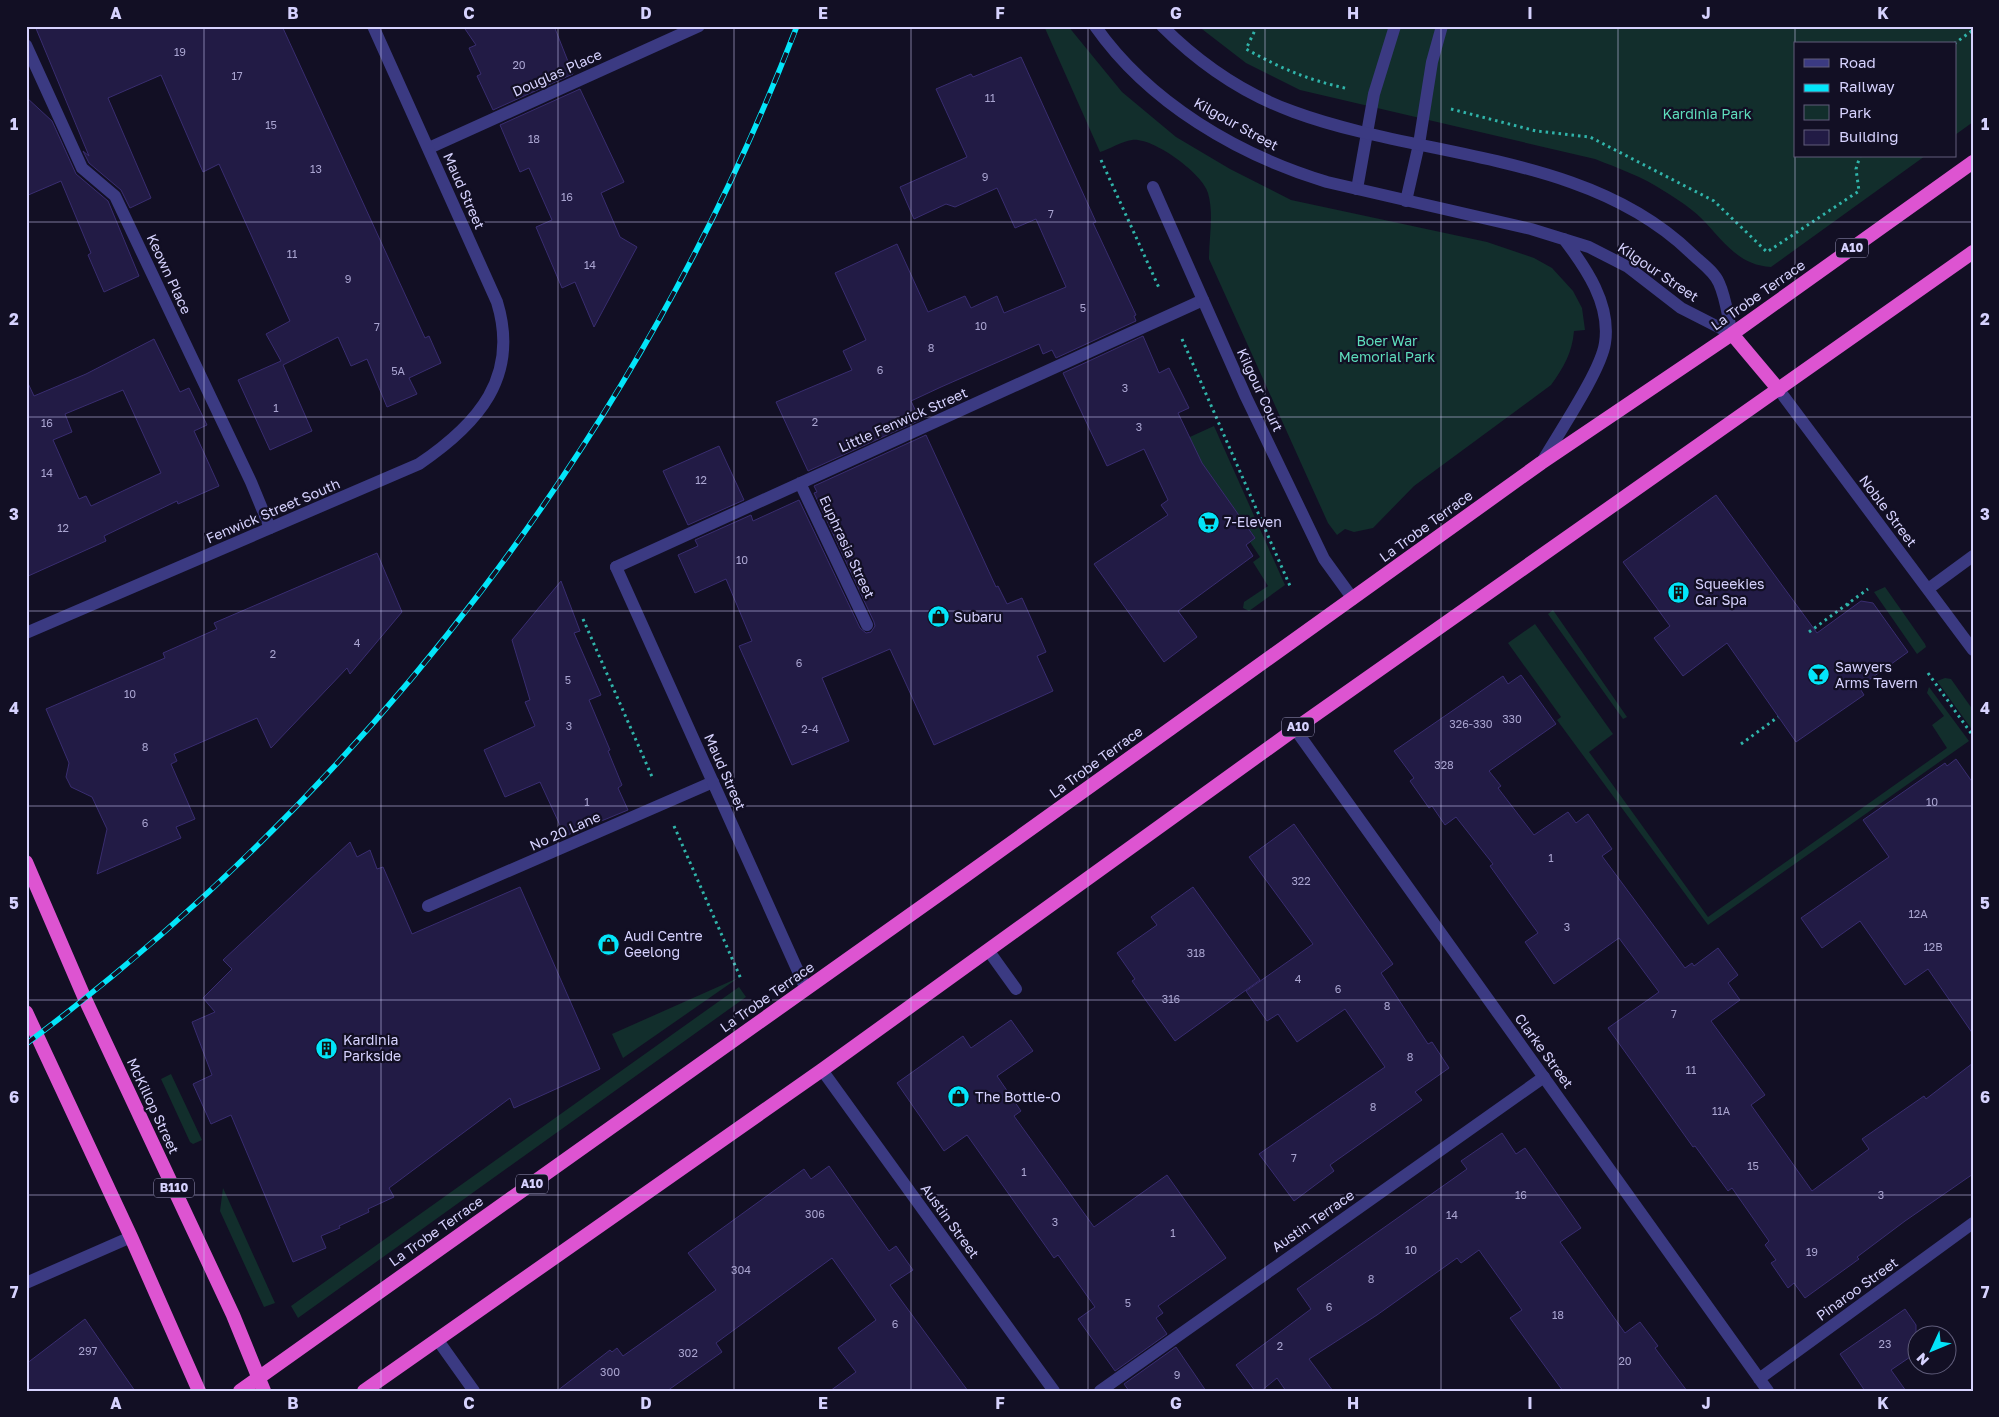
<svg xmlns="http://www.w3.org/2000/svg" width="1999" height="1417" font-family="'Golos Text',sans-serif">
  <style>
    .green { fill: #122e2c }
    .building { fill: #221b45; stroke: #392d70; fill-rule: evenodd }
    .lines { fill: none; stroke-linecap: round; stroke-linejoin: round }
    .path { stroke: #30b4aa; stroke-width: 3; stroke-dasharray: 2.5 4; stroke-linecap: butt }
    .service { stroke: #3b3a82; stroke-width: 12 }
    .minor { stroke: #3b3a82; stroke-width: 12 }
    .tertiary { stroke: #3b3a82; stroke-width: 12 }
    .trunk { stroke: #dd54d1; stroke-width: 14 }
    .rail-casing { stroke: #03e5f9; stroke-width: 5.5 }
    .rail { stroke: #120f24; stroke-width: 4; stroke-dasharray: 11; stroke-linecap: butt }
    .grid { fill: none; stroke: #d6d2fe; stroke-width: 1; stroke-opacity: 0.55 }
    .labels { text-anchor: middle; stroke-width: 4.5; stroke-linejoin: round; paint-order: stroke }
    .number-label { font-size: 11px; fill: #a9a4d0 }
    .shield { fill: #120f24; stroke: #9b98bd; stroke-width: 1 }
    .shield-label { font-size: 12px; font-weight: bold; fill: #d6d2fe }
    .street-label { font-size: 14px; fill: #d6d2fe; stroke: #120f24 }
    .park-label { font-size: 14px; fill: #5edebc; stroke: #120f24 }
    .poi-label { font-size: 14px; fill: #d6d2fe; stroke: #120f24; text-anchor: start }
    .neatline { fill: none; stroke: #d6d2fe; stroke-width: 2 }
    .grid-label { font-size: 16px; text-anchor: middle; font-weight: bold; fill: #d6d2fe }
  </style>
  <rect width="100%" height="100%" fill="#120f24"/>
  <path class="green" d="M1044,26H1068L1122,92L1176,137L1230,169L1291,200L1487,242L1534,258L1552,268L1573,291L1582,308L1585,330L1574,331C1572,353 1564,367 1551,385L1414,486L1373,528L1354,532L1345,529L1337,535L1328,523L1209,259C1209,237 1214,214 1208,193C1203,174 1153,137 1132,140C1122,141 1110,149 1100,152Z
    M1198,26H1973V122L1955,135V44H1795V156H1925L1771,267C1737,265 1723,240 1701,218C1691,208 1677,199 1664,191C1643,177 1618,168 1595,159L1300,90L1246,63Z
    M1214,426L1285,585L1249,611L1243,608L1244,602L1268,586L1253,562L1260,557L1250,542L1255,538L1208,472L1181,441Z
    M1885,587L1925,644L1926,647L1917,654L1874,592Z
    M1553,610L1627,717L1623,719L1548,614Z
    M1535,624L1613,734L1589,752L1708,917L1947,748L1932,725L1944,716L1927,693L1929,687L1969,741L1708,925L1557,720L1561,717L1508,643Z
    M1945,678L1951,679L1973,710V731L1937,681Z
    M738,978L623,1058L612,1034Z
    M739,987L746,997L298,1318L291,1306Z
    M171,1074L202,1140L193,1144L190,1142L161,1079Z
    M223,1188L228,1199L275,1303L264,1307L220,1211Z"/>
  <path class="building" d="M35,26H282L425,338L429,336L441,363L409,378L417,394L387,407L367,359L351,366L338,337L283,365L312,431L270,450L238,380L281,361L266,334L290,321L219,164L203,172L161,75L108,98L151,198L130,208L121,190L89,163L83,151L89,156Z
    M463,26H554L573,74L493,110L477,76L481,74L469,48L476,45Z
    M1021,57L1096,222L1093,223L1136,315L1134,316L1136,321L1056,358L1052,350L1043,354L1039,344L941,387L911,401L920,420L808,471L776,402L852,370L843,351L866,340L835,273L897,244L928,312L965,296L971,308L997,296L1004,313L1066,287L1036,219L1015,228L997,188L955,207L946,204L914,219L900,187L967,157L936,89L971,74L973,77Z
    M580,89L624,182L601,193L620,237L637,247L594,327L575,282L562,288L536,227L552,220L529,168L520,172L500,125Z
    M26,97L52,121L76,174L108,201L139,276L104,292L88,255L91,253L61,181L26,196Z
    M1143,336L1159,373L1169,368L1189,408L1178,413L1202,463L1255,538L1246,545L1253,556L1178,611L1197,637L1164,662L1094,564L1168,515L1161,505L1168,500L1144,449L1107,466L1063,373Z
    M154,339L180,392L189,388L207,425L194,431L219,486L178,504L177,501L104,536L106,541L26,577V379L34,396L86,374ZM123,390L161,473L91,506L86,496L79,499L53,440L72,432L65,414Z
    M926,435L996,587L998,586L1007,604L1022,598L1046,652L1037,656L1053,691L934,745L890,649L822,678L849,741L792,765L739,646L752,641L726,579L695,593L678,555L698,546L695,540L751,515L753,521L799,500L860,628L866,633L871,632L875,626L874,622L814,493L817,492L814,486Z
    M719,446L744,500L688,525L663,471Z
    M1716,495L1817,633L1861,601L1873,603L1908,652L1859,687L1864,695L1796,742L1727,643L1683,676L1654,638L1670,626L1623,562Z
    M377,553L402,612L350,674L347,668L271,748L257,718L174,754L177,761L171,764L195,819L176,827L181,838L97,874L107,829L92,797L71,787L66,777L69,763L46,709L165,658L163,653L217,629L214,623Z
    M561,581L580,631L574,633L601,695L589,700L610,750L608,751L622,785L618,788L628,810L565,836L540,782L505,797L484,750L535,726L525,702L530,700L512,640Z
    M1521,675L1556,724L1489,771L1501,786L1498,788L1534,835L1568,812L1576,823L1588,814L1612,849L1602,856L1685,968L1692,963L1694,966L1718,948L1738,975L1728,983L1740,1000L1711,1021L1765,1095L1751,1105L1812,1191L1869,1149L1862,1139L1924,1096L1926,1099L1973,1063V1174L1905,1221L1857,1257L1859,1259L1805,1298L1794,1283L1788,1288L1771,1263L1776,1260L1765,1245L1769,1241L1732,1188L1728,1191L1695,1146L1693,1147L1608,1028L1659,992L1619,938L1554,984L1525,942L1538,933L1490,866L1493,864L1456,817L1445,825L1432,806L1429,808L1410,781L1414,778L1394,751L1503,676L1508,684Z
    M1956,759L1973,783V1034L1928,969L1905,985L1860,921L1822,948L1801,918L1889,857L1863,820L1945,763L1947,766Z
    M1294,824L1393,964L1381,973L1428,1044L1432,1042L1449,1068L1415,1092L1422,1100L1330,1165L1334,1171L1294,1201L1259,1154L1385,1067L1345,1009L1297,1042L1278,1014L1267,1021L1246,991L1313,944L1249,857Z
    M350,842L357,857L370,850L377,869L383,867L412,934L520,887L600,1069L514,1108L510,1098L389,1188L394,1197L368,1209L369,1212L339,1226L340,1228L321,1236L326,1248L293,1262L231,1115L211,1124L193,1084L212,1075L192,1022L215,1012L203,998L232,969L223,960Z
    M1193,887L1260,980L1175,1041L1132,981L1135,979L1117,953L1157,925L1151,917Z
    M1011,1020L1033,1051L997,1076L1021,1111L1014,1116L1094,1227L1167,1175L1226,1258L1158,1306L1163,1313L1156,1318L1167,1334L1115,1371L1078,1319L1095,1307L1058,1255L1054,1258L967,1135L944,1151L897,1083L963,1036L971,1048Z
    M1502,1133L1516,1154L1525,1148L1581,1228L1560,1242L1625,1333L1640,1322L1658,1346L1655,1348L1687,1391H1563L1510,1318L1522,1310L1479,1250L1461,1263L1457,1258L1377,1315L1309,1359L1333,1391H1286L1277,1378L1261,1391H1255L1236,1365L1311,1309L1297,1289L1467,1169L1461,1161Z
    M829,1166L889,1251L896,1246L913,1270L890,1285L968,1391H830L856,1372L838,1348L876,1320L832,1258L716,1343L722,1352L667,1391H557L610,1350L612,1352L617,1348L623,1356L716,1290L688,1253L804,1169L811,1179Z
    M1905,1309L1916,1325V1353L1891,1370L1906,1391H1865L1840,1354Z
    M85,1319L135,1391H26V1364Z
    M1176,1347L1206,1391H1129L1124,1384Z"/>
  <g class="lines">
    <path class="path" d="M1257,26L1246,49C1282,69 1308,80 1349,89
      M1954,44L1973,30
      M1451,109L1536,131L1590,137L1714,201L1767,252L1859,191L1856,169L1860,156
      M1101,160L1160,290
      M1182,339L1290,586
      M1847,604L1851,608
      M583,619L653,779
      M1809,632L1868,589
      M1928,673L1973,736
      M1741,744L1778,717
      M674,826L741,979"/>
    <path class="service" d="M26,45L82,168L115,196L251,482L270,528
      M429,148L699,26
      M1357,189L1374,94L1395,26
      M1406,201L1419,144L1432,62L1442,26
      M800,483L867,625
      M616,567L1203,300
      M1928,589L1973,556
      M428,906L713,782
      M988,950L1016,989
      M26,1283L131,1237
      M1100,1391L1544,1077"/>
    <path class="minor" d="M1153,187L1246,397L1324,559L1353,599
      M616,567L806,989
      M26,633L419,464C478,424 520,377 497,302L373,26
      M1295,729L1768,1391
      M822,1070L1054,1391
      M437,1339L474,1391
      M1759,1379L1973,1223"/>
    <path class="tertiary" d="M1095,26C1149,103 1238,155 1327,182L1531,229L1589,247L1628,267L1681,308L1732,334
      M1162,26C1200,64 1244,94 1294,112C1422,159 1587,152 1691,253C1700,262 1714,271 1719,283C1726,298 1728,318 1732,334
      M1779,390L1973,650
      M1542,462C1558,434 1601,371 1605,343C1611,304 1586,268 1564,239"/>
    <path class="trunk" d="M1732,334L1779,390
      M26,862L85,999L233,1315L264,1391
      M26,1012L131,1237L199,1391
      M240,1391L965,876L1541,463L1732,334L1973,162
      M364,1391L822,1070L1295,729L1973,252"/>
    <defs>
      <path id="rail" d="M26,1044C371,786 642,428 797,26"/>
    </defs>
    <use href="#rail" class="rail-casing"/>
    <use href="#rail" class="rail"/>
  </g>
  <path class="grid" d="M204,26V1391M381,26V1391M558,26V1391M734,26V1391M911,26V1391M1088,26V1391M1265,26V1391M1441,26V1391M1618,26V1391M1795,26V1391M26,222H1973M26,417H1973M26,611H1973M26,806H1973M26,1000H1973M26,1195H1973"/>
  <defs>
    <symbol id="supermarket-disc" viewBox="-11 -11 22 22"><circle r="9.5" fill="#03e5f9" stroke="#120f24"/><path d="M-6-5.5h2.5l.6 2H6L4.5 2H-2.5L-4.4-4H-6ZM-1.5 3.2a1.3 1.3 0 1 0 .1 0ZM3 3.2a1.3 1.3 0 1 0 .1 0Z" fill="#111"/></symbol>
    <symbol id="building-disc" viewBox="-11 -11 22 22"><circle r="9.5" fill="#03e5f9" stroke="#120f24"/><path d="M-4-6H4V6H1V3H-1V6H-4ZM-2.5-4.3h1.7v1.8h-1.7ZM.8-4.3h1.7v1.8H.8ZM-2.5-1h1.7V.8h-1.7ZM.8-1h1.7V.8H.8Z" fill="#111"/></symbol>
    <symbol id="shop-disc" viewBox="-11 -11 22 22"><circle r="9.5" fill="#03e5f9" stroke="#120f24"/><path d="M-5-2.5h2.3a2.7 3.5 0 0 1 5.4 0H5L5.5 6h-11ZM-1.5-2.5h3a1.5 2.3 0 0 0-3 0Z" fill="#111"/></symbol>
    <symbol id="bar-disc" viewBox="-11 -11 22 22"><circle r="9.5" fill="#03e5f9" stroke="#120f24"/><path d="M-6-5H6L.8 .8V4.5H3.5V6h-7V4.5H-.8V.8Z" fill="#111"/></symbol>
  </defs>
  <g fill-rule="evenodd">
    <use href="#supermarket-disc" x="1196" y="510" width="25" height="25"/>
    <use href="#building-disc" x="1666" y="580" width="25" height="25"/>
    <use href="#shop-disc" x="926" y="604" width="25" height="25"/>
    <use href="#bar-disc" x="1806" y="662" width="25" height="25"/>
    <use href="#shop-disc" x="596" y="932" width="25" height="25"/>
    <use href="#building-disc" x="314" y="1036" width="25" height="25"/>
    <use href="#shop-disc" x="946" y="1084" width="25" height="25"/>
  </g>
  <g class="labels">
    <g class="number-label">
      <text x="180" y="56">19</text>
      <text x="519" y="69">20</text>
      <text x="237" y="80">17</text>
      <text x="990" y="102">11</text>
      <text x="271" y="129">15</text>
      <text x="534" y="143">18</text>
      <text x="316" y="173">13</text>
      <text x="985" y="181">9</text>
      <text x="567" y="201">16</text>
      <text x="1051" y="218">7</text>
      <text x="292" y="258">11</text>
      <text x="590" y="269">14</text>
      <text x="348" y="283">9</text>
      <text x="1083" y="312">5</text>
      <text x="981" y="330">10</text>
      <text x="377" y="331">7</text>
      <text x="931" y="352">8</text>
      <text x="880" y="374">6</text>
      <text x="398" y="375">5A</text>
      <text x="1125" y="392">3</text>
      <text x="276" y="412">1</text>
      <text x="815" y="426">2</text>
      <text x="47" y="427">16</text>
      <text x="1139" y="431">3</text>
      <text x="47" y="477">14</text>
      <text x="701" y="484">12</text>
      <text x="63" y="532">12</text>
      <text x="742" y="564">10</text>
      <text x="357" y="647">4</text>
      <text x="273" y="658">2</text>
      <text x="799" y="667">6</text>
      <text x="568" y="684">5</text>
      <text x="130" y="698">10</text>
      <text x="1512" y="723">330</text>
      <text x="1471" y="728">326-330</text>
      <text x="569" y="730">3</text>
      <text x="810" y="733">2-4</text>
      <text x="145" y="751">8</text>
      <text x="1444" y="769">328</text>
      <text x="587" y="806">1</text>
      <text x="1932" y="806">10</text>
      <text x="145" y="827">6</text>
      <text x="1551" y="862">1</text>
      <text x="1301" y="885">322</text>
      <text x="1918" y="918">12A</text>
      <text x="1567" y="931">3</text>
      <text x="1933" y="951">12B</text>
      <text x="1196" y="957">318</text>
      <text x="1298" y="983">4</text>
      <text x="1338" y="993">6</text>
      <text x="1171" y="1003">316</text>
      <text x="1387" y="1010">8</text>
      <text x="1674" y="1018">7</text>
      <text x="1410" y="1061">8</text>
      <text x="1691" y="1074">11</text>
      <text x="1373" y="1111">8</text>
      <text x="1721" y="1115">11A</text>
      <text x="1294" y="1162">7</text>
      <text x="1753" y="1170">15</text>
      <text x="1024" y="1176">1</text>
      <text x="1521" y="1199">16</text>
      <text x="1881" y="1199">3</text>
      <text x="815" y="1218">306</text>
      <text x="1452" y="1219">14</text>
      <text x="1055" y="1226">3</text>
      <text x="1173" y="1237">1</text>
      <text x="1411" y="1254">10</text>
      <text x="1812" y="1256">19</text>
      <text x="741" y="1274">304</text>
      <text x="1371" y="1283">8</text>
      <text x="1128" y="1307">5</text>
      <text x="1329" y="1311">6</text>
      <text x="1558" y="1319">18</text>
      <text x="895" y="1328">6</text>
      <text x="1885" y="1348">23</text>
      <text x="1280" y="1350">2</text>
      <text x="88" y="1355">297</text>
      <text x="688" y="1357">302</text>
      <text x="1625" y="1365">20</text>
      <text x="610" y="1376">300</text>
      <text x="1177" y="1379">9</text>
    </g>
    <g class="shield">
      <rect x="1836" y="238.5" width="32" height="19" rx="4"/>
      <rect x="1282" y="717.5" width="32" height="19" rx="4"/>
      <rect x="516" y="1174.5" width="32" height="19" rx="4"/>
      <rect x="154" y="1178.5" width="40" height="19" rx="4"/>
    </g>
    <g class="shield-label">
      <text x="1852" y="252">A10</text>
      <text x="1298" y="731">A10</text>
      <text x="532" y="1188">A10</text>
      <text x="174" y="1192">B110</text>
    </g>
    <g class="street-label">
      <text transform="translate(557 73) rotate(-24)" y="5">Douglas Place</text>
      <text transform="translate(1236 124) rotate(29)" y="5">Kilgour Street</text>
      <text transform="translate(464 191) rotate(66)" y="5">Maud Street</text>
      <text transform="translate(1658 272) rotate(34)" y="5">Kilgour Street</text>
      <text transform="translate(169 274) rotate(65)" y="5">Keown Place</text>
      <text transform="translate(1758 295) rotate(-35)" y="5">La Trobe Terrace</text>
      <text transform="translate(1260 390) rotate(65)" y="5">Kilgour Court</text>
      <text transform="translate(903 420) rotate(-24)" y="5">Little Fenwick Street</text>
      <text transform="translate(273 511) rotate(-23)" y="5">Fenwick Street South</text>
      <text transform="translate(1888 511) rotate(53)" y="5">Noble Street</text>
      <text transform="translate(1426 526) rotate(-36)" y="5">La Trobe Terrace</text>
      <text transform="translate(847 547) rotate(65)" y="5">Euphrasia Street</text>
      <text transform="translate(1096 762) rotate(-36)" y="5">La Trobe Terrace</text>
      <text transform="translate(725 772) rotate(66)" y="5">Maud Street</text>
      <text transform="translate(565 831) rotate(-24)" y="5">No 20 Lane</text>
      <text transform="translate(767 997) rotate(-35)" y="5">La Trobe Terrace</text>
      <text transform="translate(1544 1051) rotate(54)" y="5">Clarke Street</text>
      <text transform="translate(153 1106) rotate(65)" y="5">McKillop Street</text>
      <text transform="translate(950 1221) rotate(54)" y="5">Austin Street</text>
      <text transform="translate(1313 1221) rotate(-35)" y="5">Austin Terrace</text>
      <text transform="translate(436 1231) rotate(-35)" y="5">La Trobe Terrace</text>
      <text transform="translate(1857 1289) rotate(-36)" y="5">Pinaroo Street</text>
    </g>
    <g class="park-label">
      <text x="1707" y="119">Kardinia Park</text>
      <text x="1387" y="346">Boer War<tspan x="1387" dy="16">Memorial Park</tspan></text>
    </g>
    <g class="poi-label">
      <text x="1224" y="527">7-Eleven</text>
      <text x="1695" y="589">Squeekies<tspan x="1695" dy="16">Car Spa</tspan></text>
      <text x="954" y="622">Subaru</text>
      <text x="1835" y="672">Sawyers<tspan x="1835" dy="16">Arms Tavern</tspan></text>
      <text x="624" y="941">Audi Centre<tspan x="624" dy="16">Geelong</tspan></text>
      <text x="343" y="1045">Kardinia<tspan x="343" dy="16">Parkside</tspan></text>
      <text x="975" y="1102">The Bottle-O</text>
    </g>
  </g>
  <rect width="1999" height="1417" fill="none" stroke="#120f24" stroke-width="55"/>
  <rect x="1794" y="42" width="162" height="115" fill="#120f24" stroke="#605d7b"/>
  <rect x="1804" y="59" width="25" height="8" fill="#3b3a82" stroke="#605d7b"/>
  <text x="1839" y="68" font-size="15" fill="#d6d2fe">Road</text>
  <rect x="1804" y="84" width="25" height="8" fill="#03e5f9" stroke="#605d7b"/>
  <text x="1839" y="92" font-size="15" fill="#d6d2fe">Railway</text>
  <rect x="1804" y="105" width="25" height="15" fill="#122e2c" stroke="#605d7b"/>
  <text x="1839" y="118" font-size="15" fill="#d6d2fe">Park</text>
  <rect x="1804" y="130" width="25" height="15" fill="#221b45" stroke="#605d7b"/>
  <text x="1839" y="142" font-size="15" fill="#d6d2fe">Building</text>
  <g transform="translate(1932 1350) rotate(226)"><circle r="24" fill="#120f24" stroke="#605d7b"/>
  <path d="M0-4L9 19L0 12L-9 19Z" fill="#03e5f9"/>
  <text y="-8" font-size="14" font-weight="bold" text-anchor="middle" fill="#d6d2fe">N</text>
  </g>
  <rect x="28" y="28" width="1944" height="1362" class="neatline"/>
  <g class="grid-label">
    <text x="116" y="19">A</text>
    <text x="293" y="19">B</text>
    <text x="469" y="19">C</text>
    <text x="646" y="19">D</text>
    <text x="823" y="19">E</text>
    <text x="1000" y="19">F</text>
    <text x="1176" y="19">G</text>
    <text x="1353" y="19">H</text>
    <text x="1530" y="19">I</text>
    <text x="1706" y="19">J</text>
    <text x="1883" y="19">K</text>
    <text x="14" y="130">1</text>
    <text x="1985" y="130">1</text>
    <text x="14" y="325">2</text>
    <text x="1985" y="325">2</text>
    <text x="14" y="520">3</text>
    <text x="1985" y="520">3</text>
    <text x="14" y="714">4</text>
    <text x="1985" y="714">4</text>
    <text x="14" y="909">5</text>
    <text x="1985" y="909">5</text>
    <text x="14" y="1103">6</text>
    <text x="1985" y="1103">6</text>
    <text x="14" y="1298">7</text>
    <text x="1985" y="1298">7</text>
    <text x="116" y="1409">A</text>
    <text x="293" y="1409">B</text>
    <text x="469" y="1409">C</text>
    <text x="646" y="1409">D</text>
    <text x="823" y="1409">E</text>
    <text x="1000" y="1409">F</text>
    <text x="1176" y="1409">G</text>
    <text x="1353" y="1409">H</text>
    <text x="1530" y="1409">I</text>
    <text x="1706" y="1409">J</text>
    <text x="1883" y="1409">K</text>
  </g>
</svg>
